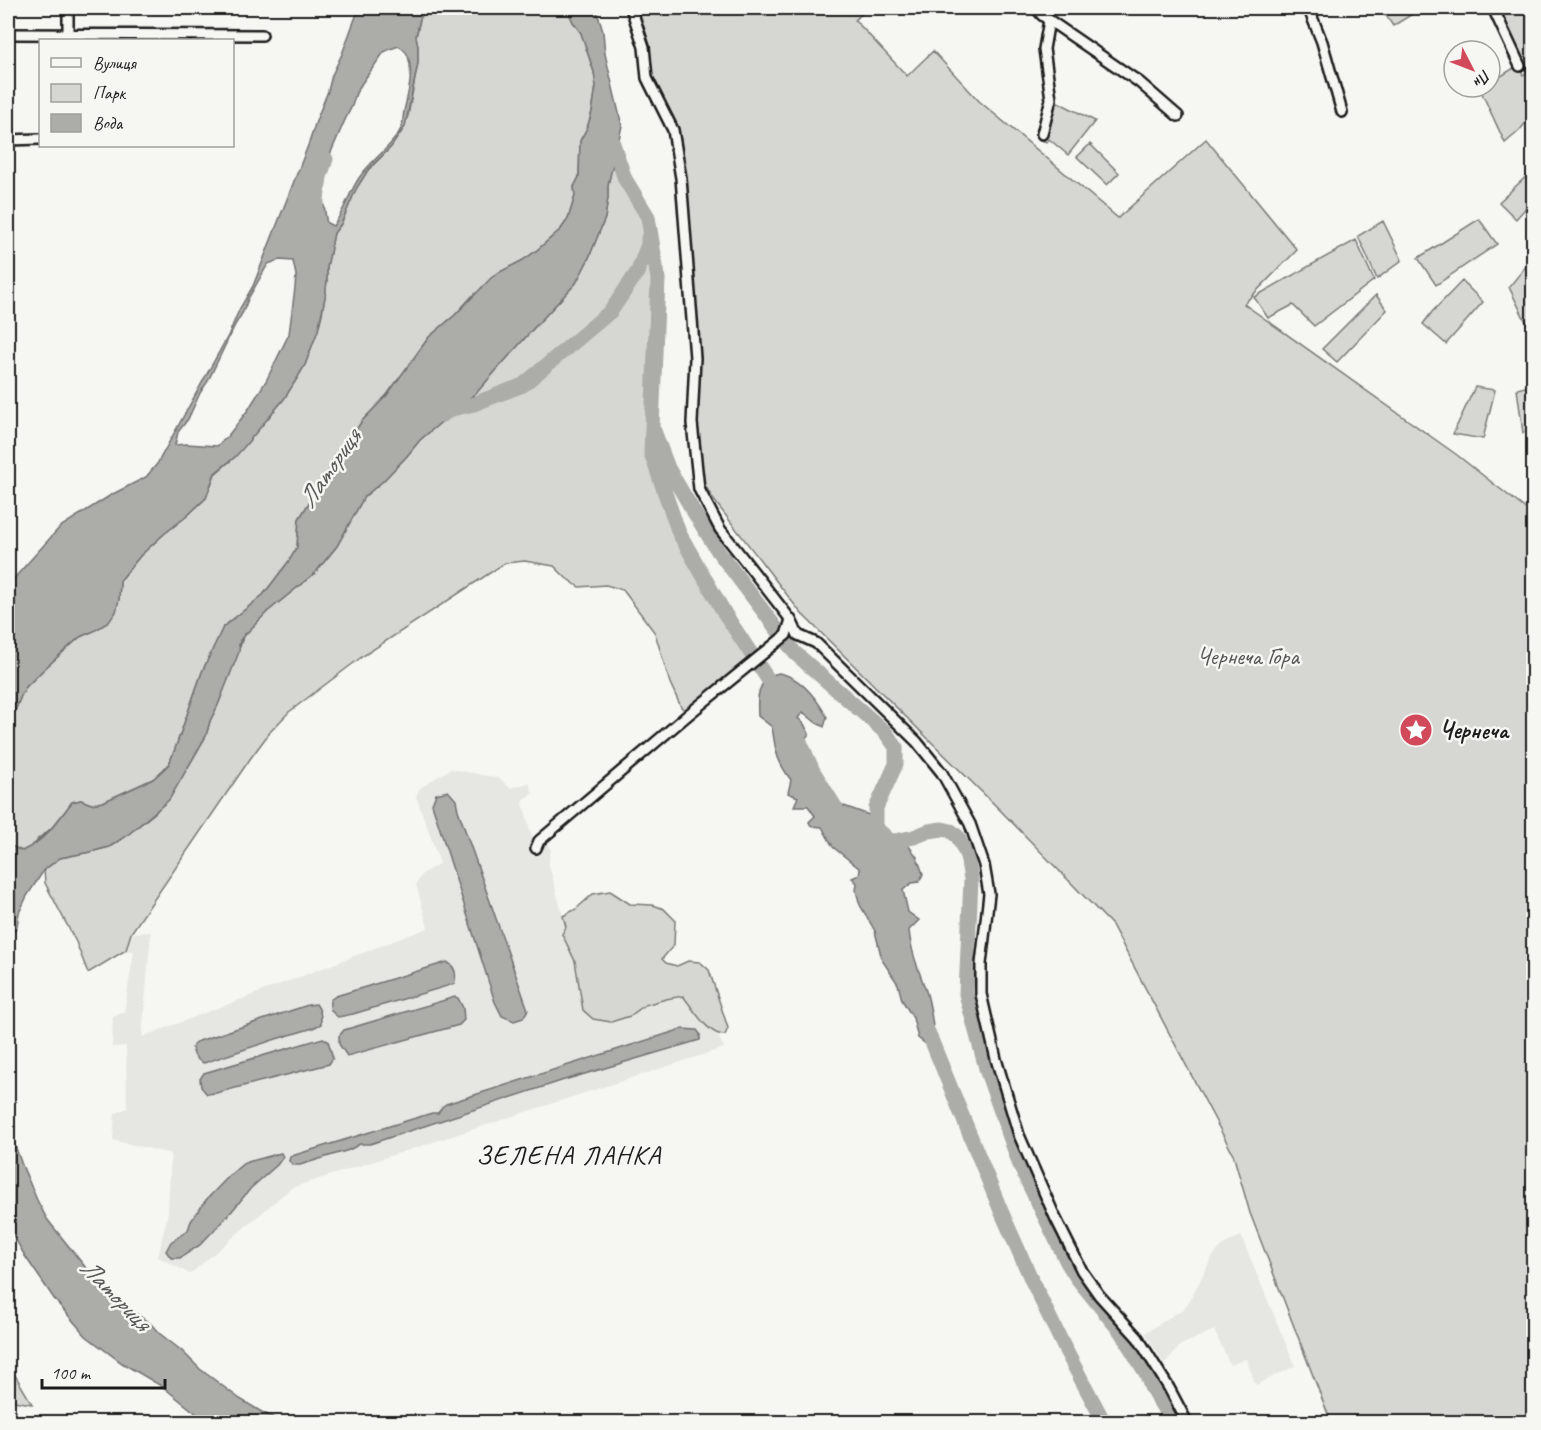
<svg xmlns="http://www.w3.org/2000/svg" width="1541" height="1430" font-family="Caveat,sans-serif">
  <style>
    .built { fill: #e6e6e2 }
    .green { fill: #d6d6d2; stroke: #797977; stroke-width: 1.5 }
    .water { fill: #acaca9; stroke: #727271; stroke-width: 1.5; fill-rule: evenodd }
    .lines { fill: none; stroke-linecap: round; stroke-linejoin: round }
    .stream { stroke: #727271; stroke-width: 2 }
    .river { stroke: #acaca9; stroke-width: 15 }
    .minor-casing { stroke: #1c1c1c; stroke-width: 14 }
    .minor { stroke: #f6f6f2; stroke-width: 9 }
    .labels { text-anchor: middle; stroke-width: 5; stroke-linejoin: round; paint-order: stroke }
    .park-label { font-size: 24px; fill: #545453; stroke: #f6f6f2 }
    .poi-label { font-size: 24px; font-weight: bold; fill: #1c1c1c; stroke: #f6f6f2; text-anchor: start }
    .water-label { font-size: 26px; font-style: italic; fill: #565654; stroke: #f6f6f2 }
    .quarter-label { font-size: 27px; letter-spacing: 1.5px; fill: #1c1c1c; stroke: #f6f6f2 }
  </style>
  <rect width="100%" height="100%" fill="#f6f6f2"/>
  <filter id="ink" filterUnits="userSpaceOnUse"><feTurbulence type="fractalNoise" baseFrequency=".0167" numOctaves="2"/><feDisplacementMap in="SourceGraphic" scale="12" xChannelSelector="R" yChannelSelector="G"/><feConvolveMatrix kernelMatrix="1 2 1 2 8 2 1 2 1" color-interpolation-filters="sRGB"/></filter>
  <g filter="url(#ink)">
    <path class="built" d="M450,769L499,778L510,788L529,783L533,793L522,800L536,851L547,843L551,850L549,858V865L590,1015L693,985L724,1048L291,1188L190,1274L158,1257L168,1212L171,1154L113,1140L115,1114L127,1108L126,1046L112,1047L113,1016L124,1013L134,951L126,950L131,933L151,932L142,1037L428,928L416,884L422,874L440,863L416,796L420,788Z
      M1241,1236L1295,1366L1256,1385L1246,1359L1230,1365L1214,1330L1181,1345L1164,1364L1145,1333L1175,1314L1182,1311L1190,1300L1212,1257L1223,1245Z"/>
    <path class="green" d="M425,8H567L573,22L581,33L594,72L596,86L592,112L587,128L580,141L579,177L574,187L575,196L568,219L561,229L536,251L472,296L455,315L429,337L387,395L362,421L338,456L299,519L297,547L289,561L263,595L223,628L202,672L175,749L169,764L163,770L153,779L103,802L91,804L81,800L72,802C57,821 44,841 22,851L11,846L8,838L9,726L21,696L26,687L43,670L80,637L94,631L119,600L120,581L131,567L141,555L164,534L187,516L206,498L215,474L235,457L284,399L305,365L318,330L322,314L327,281V267L334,233L341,224L356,189L368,170L391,147L408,116L418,63V47L416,37L420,19Z
      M634,8H868L855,20L907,76L933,51L979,101L1118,218L1206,139L1297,250L1244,304L1457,455L1527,510L1533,518V1422H1331L1250,1213L1233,1154L1112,925L1000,810L801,613L713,499L703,481L697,426L700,361L686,178L678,131L650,76Z
      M1381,8H1422L1393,26Z
      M1515,8H1533V114L1519,131L1505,143L1480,89L1483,87H1490V83L1517,66L1523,75L1527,72L1500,17Z
      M1054,100L1095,121L1068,155L1049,139L1047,142L1041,140Z
      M1090,144L1119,173L1107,185L1077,157Z
      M616,148L625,179L649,224L648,244L658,279L651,453L679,533L725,614L753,656L732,679L689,714L681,707L670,683L655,633L623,590L606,585L579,587L566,578L554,566L525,561L505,563L363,656L289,712L270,732L250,759L131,933L126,950L88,973L76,942L45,883L44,870L60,858L90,852L110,847L130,833L156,812L188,767L206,736L210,721L218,705L244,636L267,612L315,573L337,546L364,497L383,481L407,456L420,440L478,391L532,330L576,283L588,260L605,218L608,198V185Z
      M1533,170V200L1516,219L1499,202Z
      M1479,219L1497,244L1436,285L1418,258Z
      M1383,221L1402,260L1377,279L1358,236Z
      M1356,240L1374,280L1314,326L1293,305L1268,318L1254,297Z
      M1526,266L1533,279V319L1527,324L1509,287Z
      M1462,281L1483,302L1446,344L1423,324L1432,312Z
      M1376,295L1387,310L1337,362L1322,349Z
      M1533,385V429L1523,433L1517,389Z
      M1475,387L1495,390L1483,439L1453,434Z
      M610,891L630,904L653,905L664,909L675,920L674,945L662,959L666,963L677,966L688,961L700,962L709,970L728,1028L725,1035C708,1036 693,1008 683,996L666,999L645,1005L630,1016L611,1022L593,1019L583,1010L575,961L562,934L566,927L563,916L576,909L593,894Z
      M8,1363L9,1365L32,1404L8,1400Z"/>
    <path class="water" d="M361,8H425L420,19L416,36L418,47V63L405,127L391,147L368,170L356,189L341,224L334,233L327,267V281L325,298L318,330L305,365L298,377L284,399L244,447L235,457L215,473L206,498L187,516L164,534L141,555L131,567L120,581L119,600L116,612L109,622L94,631L80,637L43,670L26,687L21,696L9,726L8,743V585L60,527L111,495L146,477L157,464L229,334L239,310L253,286L309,143L316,121L328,91L332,75L342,54L356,16ZM399,46C403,49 407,52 408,56C414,73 408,94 404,111C403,116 403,123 401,129C393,146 370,161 359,178C349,193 344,212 333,226L327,223C325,217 325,206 323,201C321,197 316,193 314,188L322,173L345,120L352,106L356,93L362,83L384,52L390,49ZM279,260L293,261L296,275L295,288L289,334L266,381L248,410L227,437L217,446L187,444L175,445L178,432L188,419L200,393L208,381L235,325L243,312L248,299L268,264Z
      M567,8H596L603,32L605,54L622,126L608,185V198L605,218L588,260L576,283L532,330L478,391L420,440L407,456L383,481L364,497L337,546L315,573L267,612L240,640L239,652L218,705L210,721L206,736L169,800L130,833L109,847L90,852L60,858L44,870L27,896L19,913L17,926L13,933L8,966V838L11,846L22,851C44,842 58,821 72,802L81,800L91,804L103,802L153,779L163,770L169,764L175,749L202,672L223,627L263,595L289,561L297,547L299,519L338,456L362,421L387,395L429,337L455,315L491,278L498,273L523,260L536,251L561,229L568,219L575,196L574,187L579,177L580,141L587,128L592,112L596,86L594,72L581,33L573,22Z
      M779,673C801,677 817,699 827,717L824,727L815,722L803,712L798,718L804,724L809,734L801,744L813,771L828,795L844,806L869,815L884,828L909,846L917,857L923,874L919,882L912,883L903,890L908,912L919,920L909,930C911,953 920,973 927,994C932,1013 934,1032 935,1051L918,1038L913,1018L902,1000L898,984L882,960L875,931L860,905L856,891L857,883L852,878L859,875L860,869L833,847L822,827L811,826L809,822L815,816L808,806H794L798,797L788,793L791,780C776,760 776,752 772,727L758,716C757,699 757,691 767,676Z
      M448,791L456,800L458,810L528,1010L523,1018L514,1021L502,1016L495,1002L432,804L436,794Z
      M447,962C456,967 457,975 454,984L353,1014L338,1017C331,1012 329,1009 330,1000L336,996Z
      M455,997L458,998L463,1008L464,1020L459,1025L347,1056L339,1044V1036L344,1030Z
      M316,1004C321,1010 321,1016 321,1024L313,1028L276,1039L204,1063C196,1060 194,1056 192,1048L196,1042L308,1005Z
      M682,1029L697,1030L700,1034V1040L561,1081L370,1144H360L349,1150L300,1165H294L289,1161L290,1157L295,1155L432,1113H438L442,1107L446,1104Z
      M323,1038L328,1041L333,1058L329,1064L216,1093L207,1094L201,1087L200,1079L204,1073Z
      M8,1113L11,1134L22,1165L37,1200L47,1219L86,1268L124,1305L151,1324L159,1333L182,1351L200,1369L240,1399L260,1411L282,1422H207L163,1387L122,1363L86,1336L55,1300L25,1256L8,1226Z
      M281,1153L283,1157L277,1165L251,1188L232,1211L200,1245L180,1258H171L166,1251L171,1242L188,1230L191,1221L206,1200L231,1174L244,1163Z
      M1113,1323L1128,1336L1148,1370L1146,1373C1129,1365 1121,1340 1113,1323Z
      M1150,1382C1162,1392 1169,1408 1176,1422H1167L1155,1399L1146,1387Z"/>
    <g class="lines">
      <path class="stream" d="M239,645L245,634
        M36,844L38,839L51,829"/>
      <path class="river" d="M609,132L625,179L648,217L658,279L651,453L679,533L725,614L777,693
        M315,215L320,177L326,159
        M442,415L452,409L474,404L523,385L611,311L638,271L648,244V238
        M654,431L668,468L695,514L718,551L773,624L795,653L885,732L896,747V764L876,808V828L886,837
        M794,728L813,771L837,810
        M879,839L895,841L914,837L929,831L942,829L951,831L958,837L967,856L971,879L966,994L987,1072L1021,1168L1067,1262L1077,1278L1121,1332L1146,1373L1151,1387L1172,1422
        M928,1032L1001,1211L1033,1283L1064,1347L1104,1422"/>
      <defs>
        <path id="minor" d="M68,8V35
          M1036,8L1042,15L1056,25L1139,82L1178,116
          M1307,8L1310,12L1322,42L1342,112
          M1493,8L1520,66
          M8,34L262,35
          M1042,134L1051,99L1044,49L1049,20
          M8,140L40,139
          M791,620L798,635L816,643L917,742L942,773L970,824L984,865L989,894L981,964V994L996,1059L1019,1135L1055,1217L1082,1271L1099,1295L1138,1338L1169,1388L1187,1422
          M536,848L539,841L689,714L786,635L791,620L720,529L699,489L692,423L695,358L681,178L673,130L647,78L644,47L631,8"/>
      </defs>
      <use href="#minor" class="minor-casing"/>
      <use href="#minor" class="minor"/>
    </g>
  </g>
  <defs>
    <symbol id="sight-disc" viewBox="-11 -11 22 22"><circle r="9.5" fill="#d1495b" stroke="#f6f6f2"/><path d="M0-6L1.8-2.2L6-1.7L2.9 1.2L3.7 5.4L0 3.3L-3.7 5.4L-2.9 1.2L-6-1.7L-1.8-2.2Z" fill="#fff"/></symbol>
  </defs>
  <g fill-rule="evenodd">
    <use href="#sight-disc" x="1397" y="711" width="38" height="38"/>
  </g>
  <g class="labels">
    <g class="park-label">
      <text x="1248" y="664">Чернеча Гора</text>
    </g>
    <g class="poi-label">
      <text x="1439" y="738">Чернеча</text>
    </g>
    <g class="water-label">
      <text transform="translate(329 468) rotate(-55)" y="9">Латориця</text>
      <text transform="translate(116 1294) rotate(46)" y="9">Латориця</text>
    </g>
    <g class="quarter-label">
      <text x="569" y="1164">ЗЕЛЕНА ЛАНКА</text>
    </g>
  </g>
  <rect width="1541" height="1430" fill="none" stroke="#f6f6f2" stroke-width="30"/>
  <rect x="15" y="15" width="1511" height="1400" fill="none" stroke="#1c1c1c" stroke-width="2" filter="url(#ink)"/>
  <rect x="39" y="39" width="195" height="108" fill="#f6f6f2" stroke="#9f9f9c" stroke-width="1.5"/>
  <rect x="51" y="58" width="30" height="9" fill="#f6f6f2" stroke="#9f9f9c" stroke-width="1.5"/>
  <text x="93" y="69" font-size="18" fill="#1c1c1c">Вулиця</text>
  <rect x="51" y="84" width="30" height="18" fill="#d6d6d2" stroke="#9f9f9c" stroke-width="1.5"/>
  <text x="93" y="99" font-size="18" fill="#1c1c1c">Парк</text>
  <rect x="51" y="114" width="30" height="18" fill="#acaca9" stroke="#9f9f9c" stroke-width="1.5"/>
  <text x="93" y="129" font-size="18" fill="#1c1c1c">Вода</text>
  <g transform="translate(1472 69) rotate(132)"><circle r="28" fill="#f6f6f2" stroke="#9f9f9c" stroke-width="1.5"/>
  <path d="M0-4.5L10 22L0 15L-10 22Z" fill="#d1495b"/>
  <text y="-9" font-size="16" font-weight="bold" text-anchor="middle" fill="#1c1c1c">Пн</text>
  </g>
  <path d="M42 1379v9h123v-9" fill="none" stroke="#1c1c1c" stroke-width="3"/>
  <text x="51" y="1379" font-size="18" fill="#1c1c1c" stroke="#f6f6f2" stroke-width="4.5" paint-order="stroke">100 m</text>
</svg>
